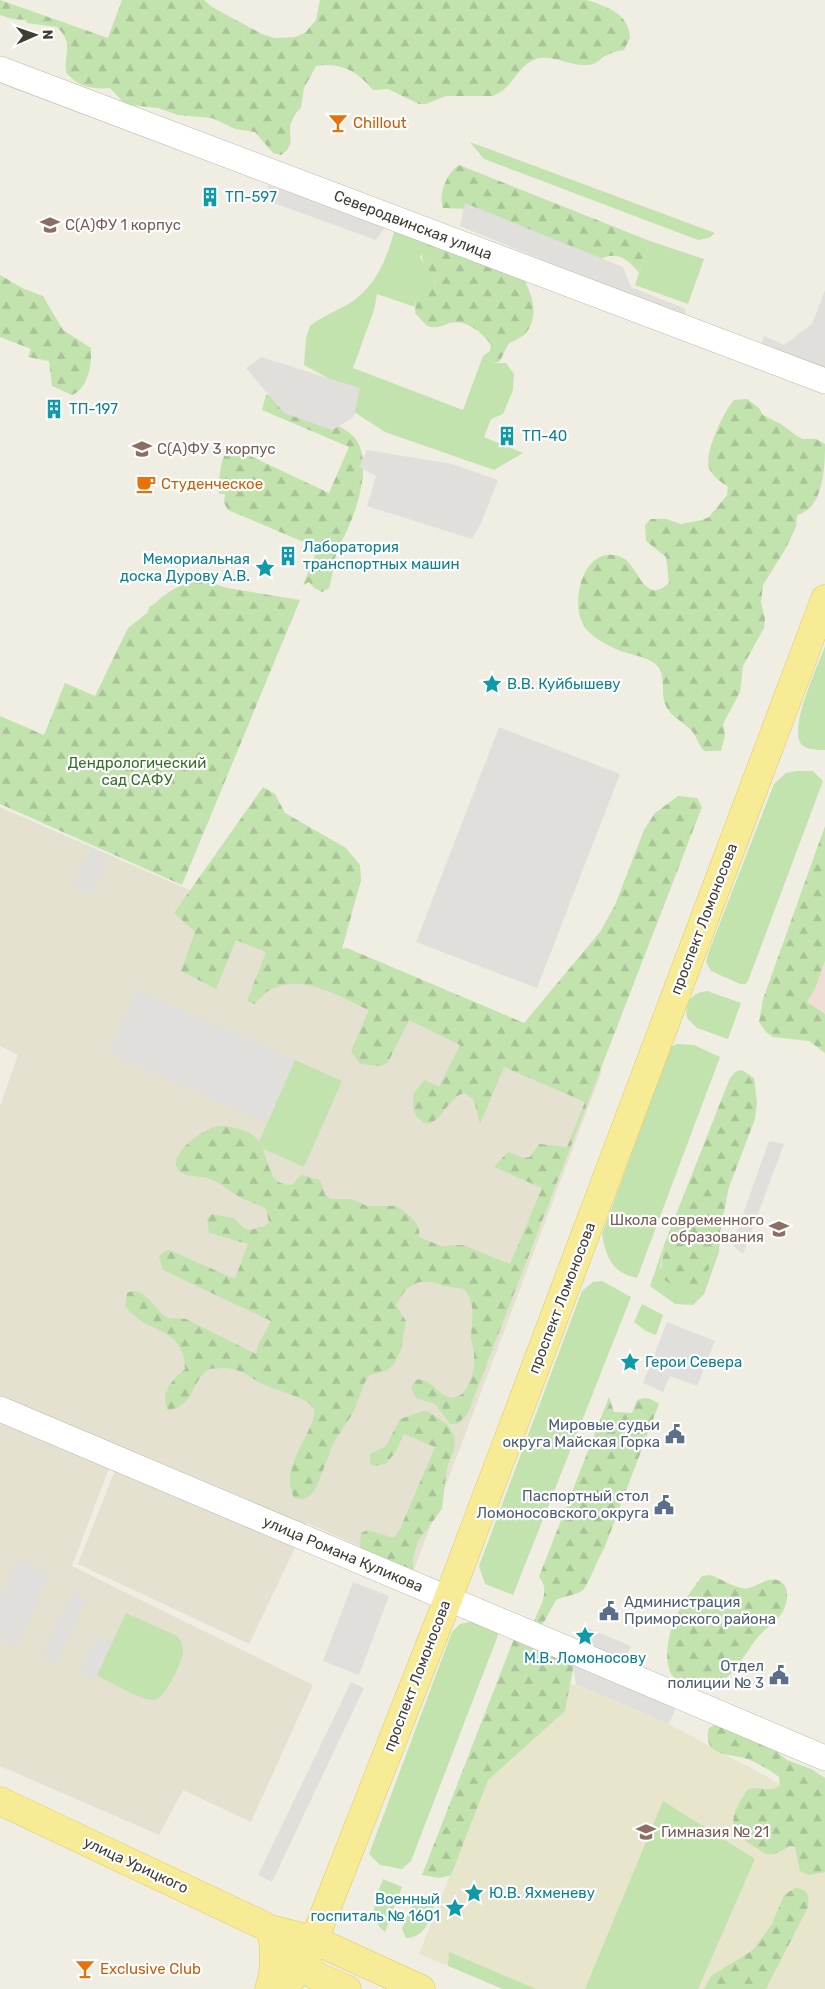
<svg xmlns="http://www.w3.org/2000/svg" width="825" height="1989" font-family="Rubik,sans-serif">
  <style>
    .residential { fill: #e4e1d1 }
    .education { fill: #e8e5cd }
    .medical { fill: #f0ded6 }
    .green { fill: #c2e2ae }
    .forest { fill: url(#forest-firs) }
    .parking { fill: #e1dfdb }
    .lines { fill: none; stroke-linecap: round; stroke-linejoin: round }
    .minor-casing { stroke: #bbb7a6; stroke-width: 26 }
    .major-casing { stroke: #daca67; stroke-width: 29 }
    .minor { stroke: #fff; stroke-width: 25 }
    .major { stroke: #f7eb95; stroke-width: 28 }
    .labels { text-anchor: middle; stroke-width: 4.5; stroke-linejoin: round; paint-order: stroke }
    .food-label { font-size: 15px; fill: #c56008; stroke: #fff; text-anchor: start }
    .culture-label { font-size: 15px; fill: #0d838f; stroke: #fff; text-anchor: start }
    .education-label { font-size: 15px; fill: #785e54; stroke: #fff; text-anchor: start }
    .street-label { font-size: 15px; fill: #413e34; stroke: #fff }
    .park-label { font-size: 15px; fill: #3a6e2c; stroke: #fff }
    .service-label { font-size: 15px; fill: #4e5e75; stroke: #fff; text-anchor: end }
  </style>
  <defs>
    <pattern id="forest-firs" width="22" height="20" patternUnits="userSpaceOnUse" patternTransform="scale(1.25)"><rect width="22" height="20" fill="#c2e2ae"/><path d="M5 1l3.5 6h-7zM16 11l3.5 6h-7z" fill="#a8c396"/></pattern>
  </defs>
  <rect width="100%" height="100%" fill="#f0eee3"/>
  <path class="residential" d="M0,807L602,1071L414,1570L307,1523L249,1644L78,1564L121,1455L0,1402V1106L18,1055L0,1046Z
    M0,1410L111,1463L72,1566L313,1685L251,1822L183,1790L159,1835L0,1766Z"/>
  <path class="education" d="M531,1667L669,1724L825,1808V1989H504L419,1954Z"/>
  <path class="medical" d="M825,961V1014L806,1002L815,989Z"/>
  <path class="green" d="M470,142L715,233L709,238L698,240L484,159Z
    M396,225L431,235L420,257C425,266 438,276 434,286C425,292 415,295 415,307L377,294L374,310L353,368L463,410L483,356L492,363H506L514,374L513,390L503,414L491,419L484,437L523,453L494,470L385,432L351,410L348,389L304,365L306,338L310,326C321,317 334,312 347,305C378,286 387,257 396,225Z
    M650,241L704,259L688,304L635,285Z
    M825,646V750C818,750 803,750 800,742C791,722 817,668 825,646Z
    M797,771H813L823,781L748,981L745,984H740L711,971L706,962L709,951L774,784L786,773Z
    M707,991L741,1003L728,1039L697,1028L687,1018C684,1003 692,992 707,991Z
    M677,1044L694,1045L720,1057L637,1278C612,1273 606,1257 602,1234L669,1051L672,1046Z
    M295,1060L342,1081L304,1167L257,1146Z
    M720,1232L719,1252L704,1294L693,1305L675,1304L650,1286L664,1245L660,1268L705,1275L709,1269Z
    M602,1281L631,1297L513,1595L485,1584L479,1566L582,1291L593,1282Z
    M642,1304L663,1315L656,1335L646,1331L634,1322Z
    M126,1613L177,1636C181,1641 183,1645 183,1651C183,1661 165,1698 155,1700C144,1702 108,1681 97,1675Z
    M473,1621L500,1630L411,1861L402,1869L380,1865L369,1854L452,1632L460,1624Z
    M663,1801L755,1859L698,1989H585Z
    M383,1879L402,1887L385,1932C366,1917 376,1897 383,1879Z
    M415,1897L434,1904C432,1919 424,1938 406,1938L402,1929Z
    M449,1952L536,1989H503L448,1966Z"/>
  <path class="forest" d="M0,0L108,38L122,0H204L212,7L262,34L275,38L295,37L305,33L316,20L320,0H587C607,7 629,13 630,38L624,50C617,51 611,53 605,56C601,58 597,63 593,64C573,69 554,53 536,59C516,66 514,88 493,96H446L426,104H419L388,89L373,90C357,71 341,62 316,66L304,88L301,108C278,128 302,142 281,155L273,153L255,132L235,129L212,118L178,115L158,108L130,105L123,102L110,88C92,90 76,86 66,72C64,51 74,44 57,27L27,23L26,20L13,19L0,15Z
    M459,165L650,241L639,273C627,257 615,250 597,261L470,209L443,208C438,195 447,172 459,165Z
    M424,241L522,277C533,293 540,319 524,335C520,339 512,340 508,345C504,351 503,357 499,362L492,363L483,356L490,351L491,345C483,333 466,319 450,323C441,326 437,329 427,326L415,313L416,296C421,291 430,290 434,285C441,276 413,264 424,241Z
    M0,275L24,289L43,296L63,330L91,348C92,364 88,389 72,395L52,386L49,361L28,357L31,349L0,337Z
    M266,395C284,400 344,424 355,438C375,464 354,520 340,544C333,557 334,574 329,588L322,592L314,588L309,582L303,585L318,548L228,510L224,503L225,494H220L217,490L222,461L229,446L329,493L349,447L262,410Z
    M747,399L759,408L763,415L781,424L797,436L803,439H816L825,444C825,466 824,509 797,515L796,527L786,548L763,585L761,602L765,619L764,628L743,666L740,692L723,724L725,735L721,751H704C698,745 696,734 690,729C682,721 671,717 666,706C660,694 666,680 659,668C652,657 630,655 618,650C609,646 596,639 589,632C566,613 581,541 621,557C639,564 643,607 669,583L666,557L646,541L645,525L651,519H666L681,524L702,520L709,517L727,495L728,487C721,482 712,476 709,468C704,453 724,411 734,400Z
    M206,581L227,588L300,600L182,885L0,804V716L44,735L65,683L95,696L128,628L147,613L150,606C156,604 157,601 162,597C177,586 188,581 206,581Z
    M263,787L275,794L285,813L346,848L360,865L361,880L342,949L347,948L524,1023L600,932L615,905L644,830L655,813L678,796L697,798L702,807L467,1415L457,1424H450L435,1404L416,1398L411,1388L416,1380C434,1376 440,1405 459,1396C463,1394 465,1391 467,1387C474,1375 476,1362 473,1347C472,1343 470,1340 471,1336C472,1318 476,1303 464,1289L444,1286L432,1282H419L406,1289L396,1305L406,1321L401,1350L394,1364L388,1370L370,1375L365,1382L353,1413L334,1442L316,1488L311,1495L303,1499L294,1498C280,1469 307,1442 314,1416V1409L309,1403C296,1395 281,1392 267,1386C248,1378 244,1368 222,1368C218,1369 213,1368 210,1369C190,1379 196,1407 168,1410C159,1392 173,1380 185,1369C184,1323 144,1336 125,1305L127,1293C144,1284 155,1311 168,1318L186,1319L256,1354L258,1345L271,1321L163,1270L159,1257L163,1252L169,1250L235,1279L248,1244L209,1233L207,1218L212,1214L233,1218L244,1228L250,1230L265,1226L269,1222L266,1209C257,1203 247,1202 238,1196C228,1190 219,1182 208,1178C201,1176 189,1177 182,1173C159,1159 207,1125 220,1126C231,1126 249,1130 256,1138C271,1153 264,1186 292,1185L301,1175L320,1180L325,1195L331,1199H352L367,1206H396C407,1213 422,1223 419,1237L441,1246L463,1245L510,1264L542,1188L494,1167L508,1152L524,1158L530,1157L539,1144L567,1147L585,1102L504,1067L480,1124L474,1100L464,1093C446,1097 436,1137 419,1119C412,1112 413,1102 414,1093L425,1080L439,1087L460,1045L409,1020L388,1062L381,1066L360,1064L351,1051L369,1010C339,997 301,971 268,991C263,994 259,1000 254,1004L247,1001L266,952L236,940L216,989L181,971L195,932L174,913Z
    M825,826V961L815,989L807,1002L825,1014V1053L809,1041L773,1037L766,1032L759,1022L763,999Z
    M742,1070L754,1078L757,1103L755,1119L729,1187L720,1232L709,1269L700,1284C683,1291 673,1288 660,1276L664,1245L730,1078L735,1072Z
    M609,1397L614,1412L632,1413L637,1400C646,1397 651,1398 659,1404L604,1549C597,1559 589,1585 582,1591C576,1595 564,1596 556,1600L544,1622L538,1628L532,1625C538,1610 552,1591 539,1577Z
    M423,1411H427L447,1424L455,1437L454,1450L447,1467L442,1509L418,1541L413,1558V1570L404,1574L365,1557L360,1546L361,1533L368,1530L394,1538L400,1529L435,1447L404,1434L396,1451L386,1464L374,1466L370,1463V1454L386,1446L400,1419Z
    M710,1575C721,1578 738,1591 749,1588C759,1585 771,1575 781,1582C786,1585 787,1590 787,1595C787,1617 770,1623 758,1637C742,1656 736,1677 712,1686C704,1689 693,1686 686,1684C659,1679 667,1639 674,1621C680,1607 693,1588 702,1576Z
    M515,1636L575,1659L565,1711L488,1780L451,1875L440,1878L422,1875Z
    M716,1724L772,1748L787,1760L811,1769L825,1778V1872L809,1875L800,1871L795,1847L791,1846C785,1848 779,1853 773,1854C766,1856 760,1850 755,1847C724,1830 731,1816 747,1790C758,1785 767,1793 780,1786L779,1777C772,1771 761,1765 752,1761C734,1752 701,1760 709,1728Z
    M795,1888C807,1888 810,1896 808,1907L766,1989H704L711,1976L753,1950L772,1924L784,1895Z"/>
  <path class="parking" d="M267,185L387,224L376,240L271,202Z
    M465,203L623,267L631,287L686,309L684,318L460,226Z
    M825,290V367L817,372L760,349L764,336L784,345L812,324Z
    M261,357L360,388L354,417L332,430L284,413L246,368Z
    M367,450L452,464L498,480L481,523L472,539L367,506L376,476L359,467Z
    M499,727L620,774L537,988L416,942Z
    M90,847L109,855L92,894L73,885Z
    M137,990L295,1060L267,1123L109,1053Z
    M769,1141L784,1144L743,1254L732,1245Z
    M667,1322L715,1341L697,1386L670,1376L663,1392L643,1383Z
    M18,1559L50,1574L17,1647L0,1639V1599Z
    M353,1582L389,1596L359,1675L323,1661Z
    M72,1592L86,1599L57,1663L42,1656Z
    M583,1626L631,1646L617,1680L677,1705L669,1724L576,1685L571,1654Z
    M97,1635L112,1642L94,1680L79,1673Z
    M351,1682L364,1688L272,1882L258,1875Z"/>
  <g class="lines">
    <defs>
      <path id="minor" d="M0,69L825,381
        M0,1409L825,1758"/>
      <path id="major" d="M0,1801L271,1929L314,1940L421,1989
        M292,1950L316,1976L347,1989
        M269,1989C276,1969 275,1949 271,1929
        M283,1989L305,1963L448,1599L825,599"/>
    </defs>
    <use href="#minor" class="minor-casing"/>
    <use href="#major" class="major-casing"/>
    <use href="#minor" class="minor"/>
    <use href="#major" class="major"/>
  </g>
  <defs>
    <symbol id="bar-bare" viewBox="-9 -9 18 18"><path d="M-6-5H6L.8 .8V4.5H3.5V6h-7V4.5H-.8V.8Z" fill="#e8710a" stroke="#fff" stroke-width="2.5" paint-order="stroke"/></symbol>
    <symbol id="building-bare" viewBox="-9 -9 18 18"><path d="M-4-6H4V6H1V3H-1V6H-4ZM-2.5-4.3h1.7v1.8h-1.7ZM.8-4.3h1.7v1.8H.8ZM-2.5-1h1.7V.8h-1.7ZM.8-1h1.7V.8H.8Z" fill="#0f9aa8" stroke="#fff" stroke-width="2.5" paint-order="stroke"/></symbol>
    <symbol id="university-bare" viewBox="-9 -9 18 18"><path d="M0-5L7-2L0 1L-7-2ZM-4 1L0 2.5L4 1V4Q0 6-4 4Z" fill="#8d6e63" stroke="#fff" stroke-width="2.5" paint-order="stroke"/></symbol>
    <symbol id="cafe-bare" viewBox="-9 -9 18 18"><path d="M-5.5-4.5H6V0H3Q3 3.5 0 3.5H-2.5Q-5.5 3.5-5.5 0ZM3-3.2v2h1.7v-2ZM-6 4.5H4V6H-6Z" fill="#e8710a" stroke="#fff" stroke-width="2.5" paint-order="stroke"/></symbol>
    <symbol id="sight-bare" viewBox="-9 -9 18 18"><path d="M0-6L1.8-2.2L6-1.7L2.9 1.2L3.7 5.4L0 3.3L-3.7 5.4L-2.9 1.2L-6-1.7L-1.8-2.2Z" fill="#0f9aa8" stroke="#fff" stroke-width="2.5" paint-order="stroke"/></symbol>
    <symbol id="school-bare" viewBox="-9 -9 18 18"><path d="M0-5L7-2L0 1L-7-2ZM-4 1L0 2.5L4 1V4Q0 6-4 4Z" fill="#8d6e63" stroke="#fff" stroke-width="2.5" paint-order="stroke"/></symbol>
    <symbol id="civic-bare" viewBox="-9 -9 18 18"><path d="M-.6-6.5H3V-4.5H.6V-3L4-1V1h2V6H-6V1h2V-1L-.6-3ZM-1.2 2.5V6h2.4V2.5Z" fill="#5c6f8a" stroke="#fff" stroke-width="2.5" paint-order="stroke"/></symbol>
  </defs>
  <g fill-rule="evenodd">
    <use href="#bar-bare" x="324" y="109" width="28" height="28"/>
    <use href="#building-bare" x="196" y="183" width="28" height="28"/>
    <use href="#university-bare" x="36" y="211" width="28" height="28"/>
    <use href="#building-bare" x="40" y="395" width="28" height="28"/>
    <use href="#building-bare" x="493" y="422" width="28" height="28"/>
    <use href="#university-bare" x="128" y="435" width="28" height="28"/>
    <use href="#cafe-bare" x="132" y="470" width="28" height="28"/>
    <use href="#building-bare" x="274" y="542" width="28" height="28"/>
    <use href="#sight-bare" x="251" y="554" width="28" height="28"/>
    <use href="#sight-bare" x="478" y="670" width="28" height="28"/>
    <use href="#school-bare" x="765" y="1215" width="28" height="28"/>
    <use href="#sight-bare" x="616" y="1348" width="28" height="28"/>
    <use href="#civic-bare" x="661" y="1420" width="28" height="28"/>
    <use href="#civic-bare" x="650" y="1491" width="28" height="28"/>
    <use href="#civic-bare" x="595" y="1597" width="28" height="28"/>
    <use href="#sight-bare" x="571" y="1622" width="28" height="28"/>
    <use href="#civic-bare" x="765" y="1661" width="28" height="28"/>
    <use href="#school-bare" x="632" y="1818" width="28" height="28"/>
    <use href="#sight-bare" x="460" y="1879" width="28" height="28"/>
    <use href="#sight-bare" x="441" y="1894" width="28" height="28"/>
    <use href="#bar-bare" x="71" y="1955" width="28" height="28"/>
  </g>
  <g class="labels">
    <g class="food-label">
      <text x="353" y="128">Chillout</text>
      <text x="161" y="489">Студенческое</text>
      <text x="100" y="1974">Exclusive Club</text>
    </g>
    <g class="culture-label">
      <text x="225" y="202">ТП-597</text>
      <text x="69" y="414">ТП-197</text>
      <text x="522" y="441">ТП-40</text>
      <text x="303" y="552">Лаборатория<tspan x="303" dy="17">транспортных машин</tspan></text>
      <text x="250" y="564" text-anchor="end">Мемориальная<tspan x="250" dy="17">доска Дурову А.В.</tspan></text>
      <text x="507" y="689">В.В. Куйбышеву</text>
      <text x="645" y="1367">Герои Севера</text>
      <text x="585" y="1663" text-anchor="middle">М.В. Ломоносову</text>
      <text x="489" y="1898">Ю.В. Яхменеву</text>
      <text x="440" y="1904" text-anchor="end">Военный<tspan x="440" dy="17">госпиталь № 1601</tspan></text>
    </g>
    <g class="education-label">
      <text x="65" y="230">С(А)ФУ 1 корпус</text>
      <text x="157" y="454">С(А)ФУ 3 корпус</text>
      <text x="764" y="1225" text-anchor="end">Школа современного<tspan x="764" dy="17">образования</tspan></text>
      <text x="661" y="1837">Гимназия № 21</text>
    </g>
    <g class="street-label">
      <text transform="translate(413 225) rotate(21)" y="5">Северодвинская улица</text>
      <text transform="translate(704 919) rotate(-69)" y="5">проспект Ломоносова</text>
      <text transform="translate(562 1298) rotate(-69)" y="5">проспект Ломоносова</text>
      <text transform="translate(343 1554) rotate(23)" y="5">улица Романа Куликова</text>
      <text transform="translate(417 1676) rotate(-69)" y="5">проспект Ломоносова</text>
      <text transform="translate(136 1865) rotate(25)" y="5">улица Урицкого</text>
    </g>
    <g class="park-label">
      <text x="137" y="768">Дендрологический<tspan x="137" dy="17">сад САФУ</tspan></text>
    </g>
    <g class="service-label">
      <text x="660" y="1430">Мировые судьи<tspan x="660" dy="17">округа Майская Горка</tspan></text>
      <text x="649" y="1501">Паспортный стол<tspan x="649" dy="17">Ломоносовского округа</tspan></text>
      <text x="624" y="1607" text-anchor="start">Администрация<tspan x="624" dy="17">Приморского района</tspan></text>
      <text x="764" y="1671">Отдел<tspan x="764" dy="17">полиции № 3</tspan></text>
    </g>
  </g>
  <g transform="translate(35 35) rotate(88)" stroke="#ffffff" stroke-width="4" paint-order="stroke">
  <path d="M0-4L9 19L0 12L-9 19Z" fill="#413e34"/>
  <text y="-8" font-size="14" font-weight="bold" text-anchor="middle" fill="#413e34">N</text>
  </g>
</svg>
